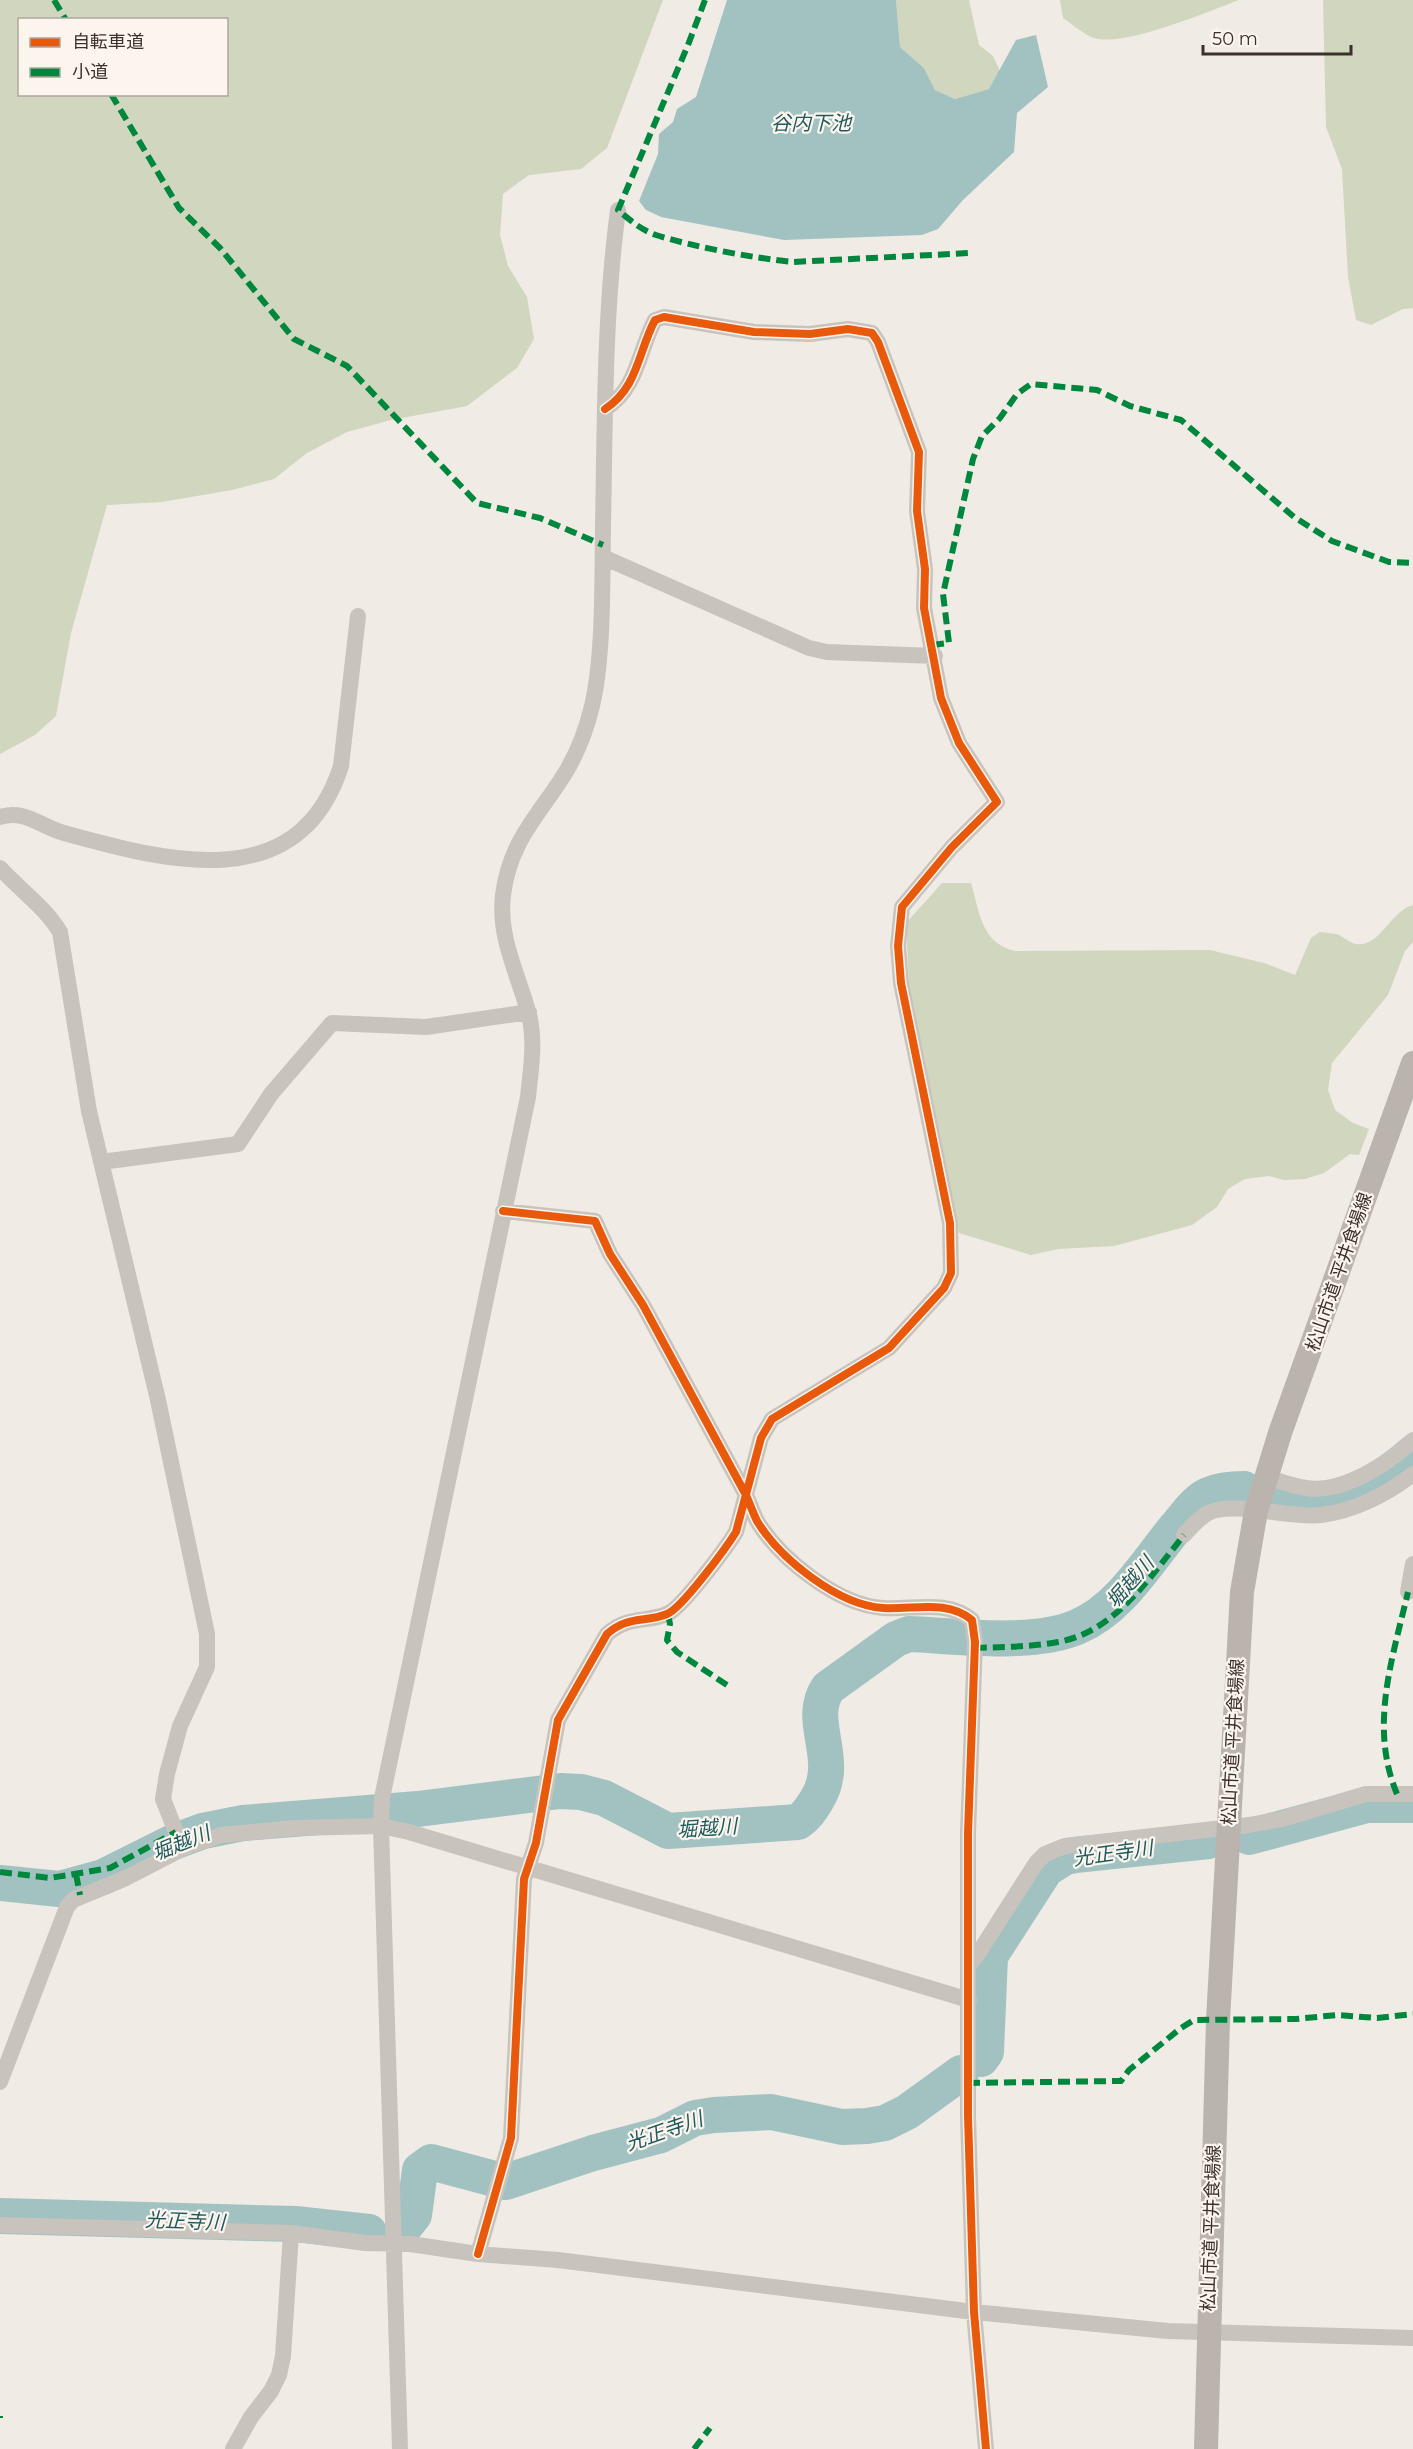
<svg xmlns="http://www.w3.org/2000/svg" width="1413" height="2449" font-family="Montserrat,'Noto Sans JP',sans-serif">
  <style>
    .green { fill: #d1d6bf; fill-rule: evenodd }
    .water { fill: #a1c2c1 }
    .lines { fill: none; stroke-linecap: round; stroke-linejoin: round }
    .river { stroke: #a1c2c1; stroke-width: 36 }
    .street { stroke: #c9c3be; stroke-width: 16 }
    .secondary { stroke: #bab3ae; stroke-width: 24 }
    .quiet { stroke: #00873e; stroke-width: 6; stroke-dasharray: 12 6; stroke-linecap: butt }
    .cycleway-casing { stroke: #fbf5ee; stroke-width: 11 }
    .cycleway { stroke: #e8590c; stroke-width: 8 }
    .labels { text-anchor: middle; stroke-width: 4.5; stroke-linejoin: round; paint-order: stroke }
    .street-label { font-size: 18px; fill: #3b302b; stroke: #fbf5ee }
    .water-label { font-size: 20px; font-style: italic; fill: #1f5a5e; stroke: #fbf5ee }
  </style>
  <rect width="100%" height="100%" fill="#f0ebe5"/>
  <path class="green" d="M0,0H663L607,148L581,169L529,175L503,194L500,235L508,266L527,297L534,339L517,368L467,406L391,420L347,432L307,453L274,479L232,490L162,502L107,505L71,633L56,716L35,735L0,754ZM20,20H226V94H20Z
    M896,0H969L979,45L993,56L1000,71L989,89L955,99L935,90L924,68L900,47Z
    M1060,0H1239C1208,11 1120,50 1091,37C1081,32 1072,24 1063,18Z
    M1323,0H1413V308L1403,309L1371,325L1356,320L1348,277L1342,169L1326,127Z
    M942,883H971C980,913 981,943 1015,951L1210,950L1264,963L1295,975L1311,938L1320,932C1326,933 1333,933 1339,935C1345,938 1350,943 1356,944C1380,948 1391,910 1413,905V942L1405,951L1388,995L1332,1063L1328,1090L1335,1110L1353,1123L1369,1129L1359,1155L1350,1154L1324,1173L1305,1179L1284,1180L1269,1176L1245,1179L1228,1189L1217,1207L1192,1225L1114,1246L1058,1249L1031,1255L959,1233L909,986L906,923Z"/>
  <path class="water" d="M727,0H896L900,47L924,68L935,90L955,99L989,89L1016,40L1036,35L1048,87L1017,113L1014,152L963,200L938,229L922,235L784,240L661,217L646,210L639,201L658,154L659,134L673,122L677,109L696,97Z"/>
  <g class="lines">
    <path class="river" d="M1279,1496C1291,1497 1305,1501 1317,1500C1355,1497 1386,1477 1413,1453
      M1249,1837L1367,1805H1413
      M0,1883L59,1889L103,1877L173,1842L203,1831L243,1823L418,1809L560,1791L581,1792L604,1798L668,1831L798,1822C807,1816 811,1809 816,1801C843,1760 805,1722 828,1688L896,1639L909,1634C957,1636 1033,1646 1077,1627C1120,1609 1147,1562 1176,1527C1186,1516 1194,1502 1208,1495C1220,1490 1231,1489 1244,1489
      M981,2059L986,2052L990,1956L1046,1869L1065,1857L1075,1855L1209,1841
      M0,2216L295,2224L369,2232
      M406,2225L414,2215L420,2170L431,2162L506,2182L593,2153L661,2135L695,2118L714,2115L771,2112L842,2127L867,2126L885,2123L907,2112L961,2073"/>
    <path class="street" d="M603,557L809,648L827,652L935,656
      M0,817C25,809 41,827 64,833C165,861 299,898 341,766L358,616
      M0,868C20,890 45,907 60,932L89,1111L158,1400L207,1634V1667L180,1726L167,1774L163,1799L176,1832L186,1847
      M101,1162L238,1144L271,1094L332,1023L426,1027L529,1012
      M503,1211L595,1221L610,1254L643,1305L746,1495C750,1504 753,1513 757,1521C780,1559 838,1605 883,1608C913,1610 947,1599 972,1620L975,1642L968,1833V2116L974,2312L986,2449
      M1266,1477C1279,1481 1293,1486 1306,1488C1342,1494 1389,1463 1413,1440
      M1184,1535C1191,1527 1199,1518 1208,1513C1232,1500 1290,1519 1321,1515C1354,1511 1387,1494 1413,1474
      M1408,1592L1413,1564
      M969,1964L976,1957L1036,1863L1045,1854L1065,1846L1249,1825L1282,1819L1366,1794H1413
      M0,2082L67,1907L73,1900L126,1878L186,1847L221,1835L295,1828L381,1826L409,1832L969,2000
      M0,2225L291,2233L365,2243L410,2244L478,2254L558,2260L974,2312L1168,2331L1413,2338
      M478,2254L511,2138L524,1879L536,1843L558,1720L607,1634C629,1615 645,1623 667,1614C682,1608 726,1548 736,1532L761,1438L772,1419L889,1348L944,1288L951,1273L950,1223L901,983L898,946L902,907L952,847L997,802L959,743L941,698L924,608L925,569L917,511L919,452L878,342L872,333L848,329L810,334L754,332L664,317L655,320C638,352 638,388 605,409
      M233,2449L251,2417L271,2391L279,2375L283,2356L291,2233
      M400,2449L381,1826L382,1798L528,1097C531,1069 536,1039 528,1011C517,972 498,936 503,895C510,839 540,815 567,770C578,751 587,727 592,706C604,655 602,580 603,527C605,422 604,315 618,210"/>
    <path class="secondary" d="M1206,2449L1218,2020L1242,1592L1256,1511L1280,1433L1413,1063"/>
    <path class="quiet" d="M54,0L66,20
      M705,0L688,45L618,210C630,220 641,230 656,235C694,247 753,258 793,262L970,253
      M111,94L179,208L220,248L294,339L347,366L477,503L540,518L603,545
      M932,645L949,643L943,594L973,459L982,436L1000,418L1017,394L1031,384L1097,390L1130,406L1181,420L1294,517L1332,541L1389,562L1413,563
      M668,1614L670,1624L667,1640L677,1652L730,1687
      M975,1648C1002,1647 1031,1647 1058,1642C1115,1632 1150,1577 1184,1535
      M1397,1794C1369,1727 1392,1660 1408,1592
      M0,1872L50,1878L110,1868L176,1832
      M76,1874L80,1895
      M968,2083L1121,2081L1129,2070L1181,2028L1194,2020L1296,2019L1337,2015L1377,2018L1413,2014
      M0,2416V2418
      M694,2449L710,2428"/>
    <defs>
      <path id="cycleway" d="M503,1211L595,1221L610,1254L643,1305L746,1495C750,1504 753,1513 757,1521C780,1559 838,1605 883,1608C913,1610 947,1599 972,1620L975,1642L968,1833V2116L974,2312L986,2449
        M478,2254L511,2138L524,1879L536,1843L558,1720L607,1634C629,1615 645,1623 667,1614C682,1608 726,1548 736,1532L761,1438L772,1419L889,1348L944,1288L951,1273L950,1223L901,983L898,946L902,907L952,847L997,802L959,743L941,698L924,608L925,569L917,511L919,452L878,342L872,333L848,329L810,334L754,332L664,317L655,320C638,352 638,388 605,409"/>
    </defs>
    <use href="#cycleway" class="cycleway-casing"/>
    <use href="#cycleway" class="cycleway"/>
  </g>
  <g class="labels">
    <g class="street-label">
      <text transform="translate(1339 1272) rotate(-71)" y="6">松山市道 平井食場線</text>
      <text transform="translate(1233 1742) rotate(-87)" y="6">松山市道 平井食場線</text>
      <text transform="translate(1211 2228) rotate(-88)" y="6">松山市道 平井食場線</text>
    </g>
    <g class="water-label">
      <text x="811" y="130">谷内下池</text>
      <text transform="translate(1130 1582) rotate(-49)" y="7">堀越川</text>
      <text transform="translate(707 1828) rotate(-4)" y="7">堀越川</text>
      <text transform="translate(181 1843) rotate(-22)" y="7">堀越川</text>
      <text transform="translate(1113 1853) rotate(-8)" y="7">光正寺川</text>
      <text transform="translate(664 2131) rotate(-19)" y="7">光正寺川</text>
      <text transform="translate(185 2221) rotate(2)" y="7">光正寺川</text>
    </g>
  </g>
  <rect x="18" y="18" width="210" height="78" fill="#fbf5ee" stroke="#aea6a0" stroke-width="1.5"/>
  <rect x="30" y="38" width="30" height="9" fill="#e8590c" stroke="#aea6a0" stroke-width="1.5"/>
  <text x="72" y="48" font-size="18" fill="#3b302b">自転車道</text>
  <rect x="30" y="68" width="30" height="9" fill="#00873e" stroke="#aea6a0" stroke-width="1.5"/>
  <text x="72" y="78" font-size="18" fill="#3b302b">小道</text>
  <path d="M1203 45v9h148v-9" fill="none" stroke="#3b302b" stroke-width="3"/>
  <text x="1212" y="45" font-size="18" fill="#3b302b" stroke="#fbf5ee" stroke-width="4.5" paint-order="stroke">50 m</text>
</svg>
